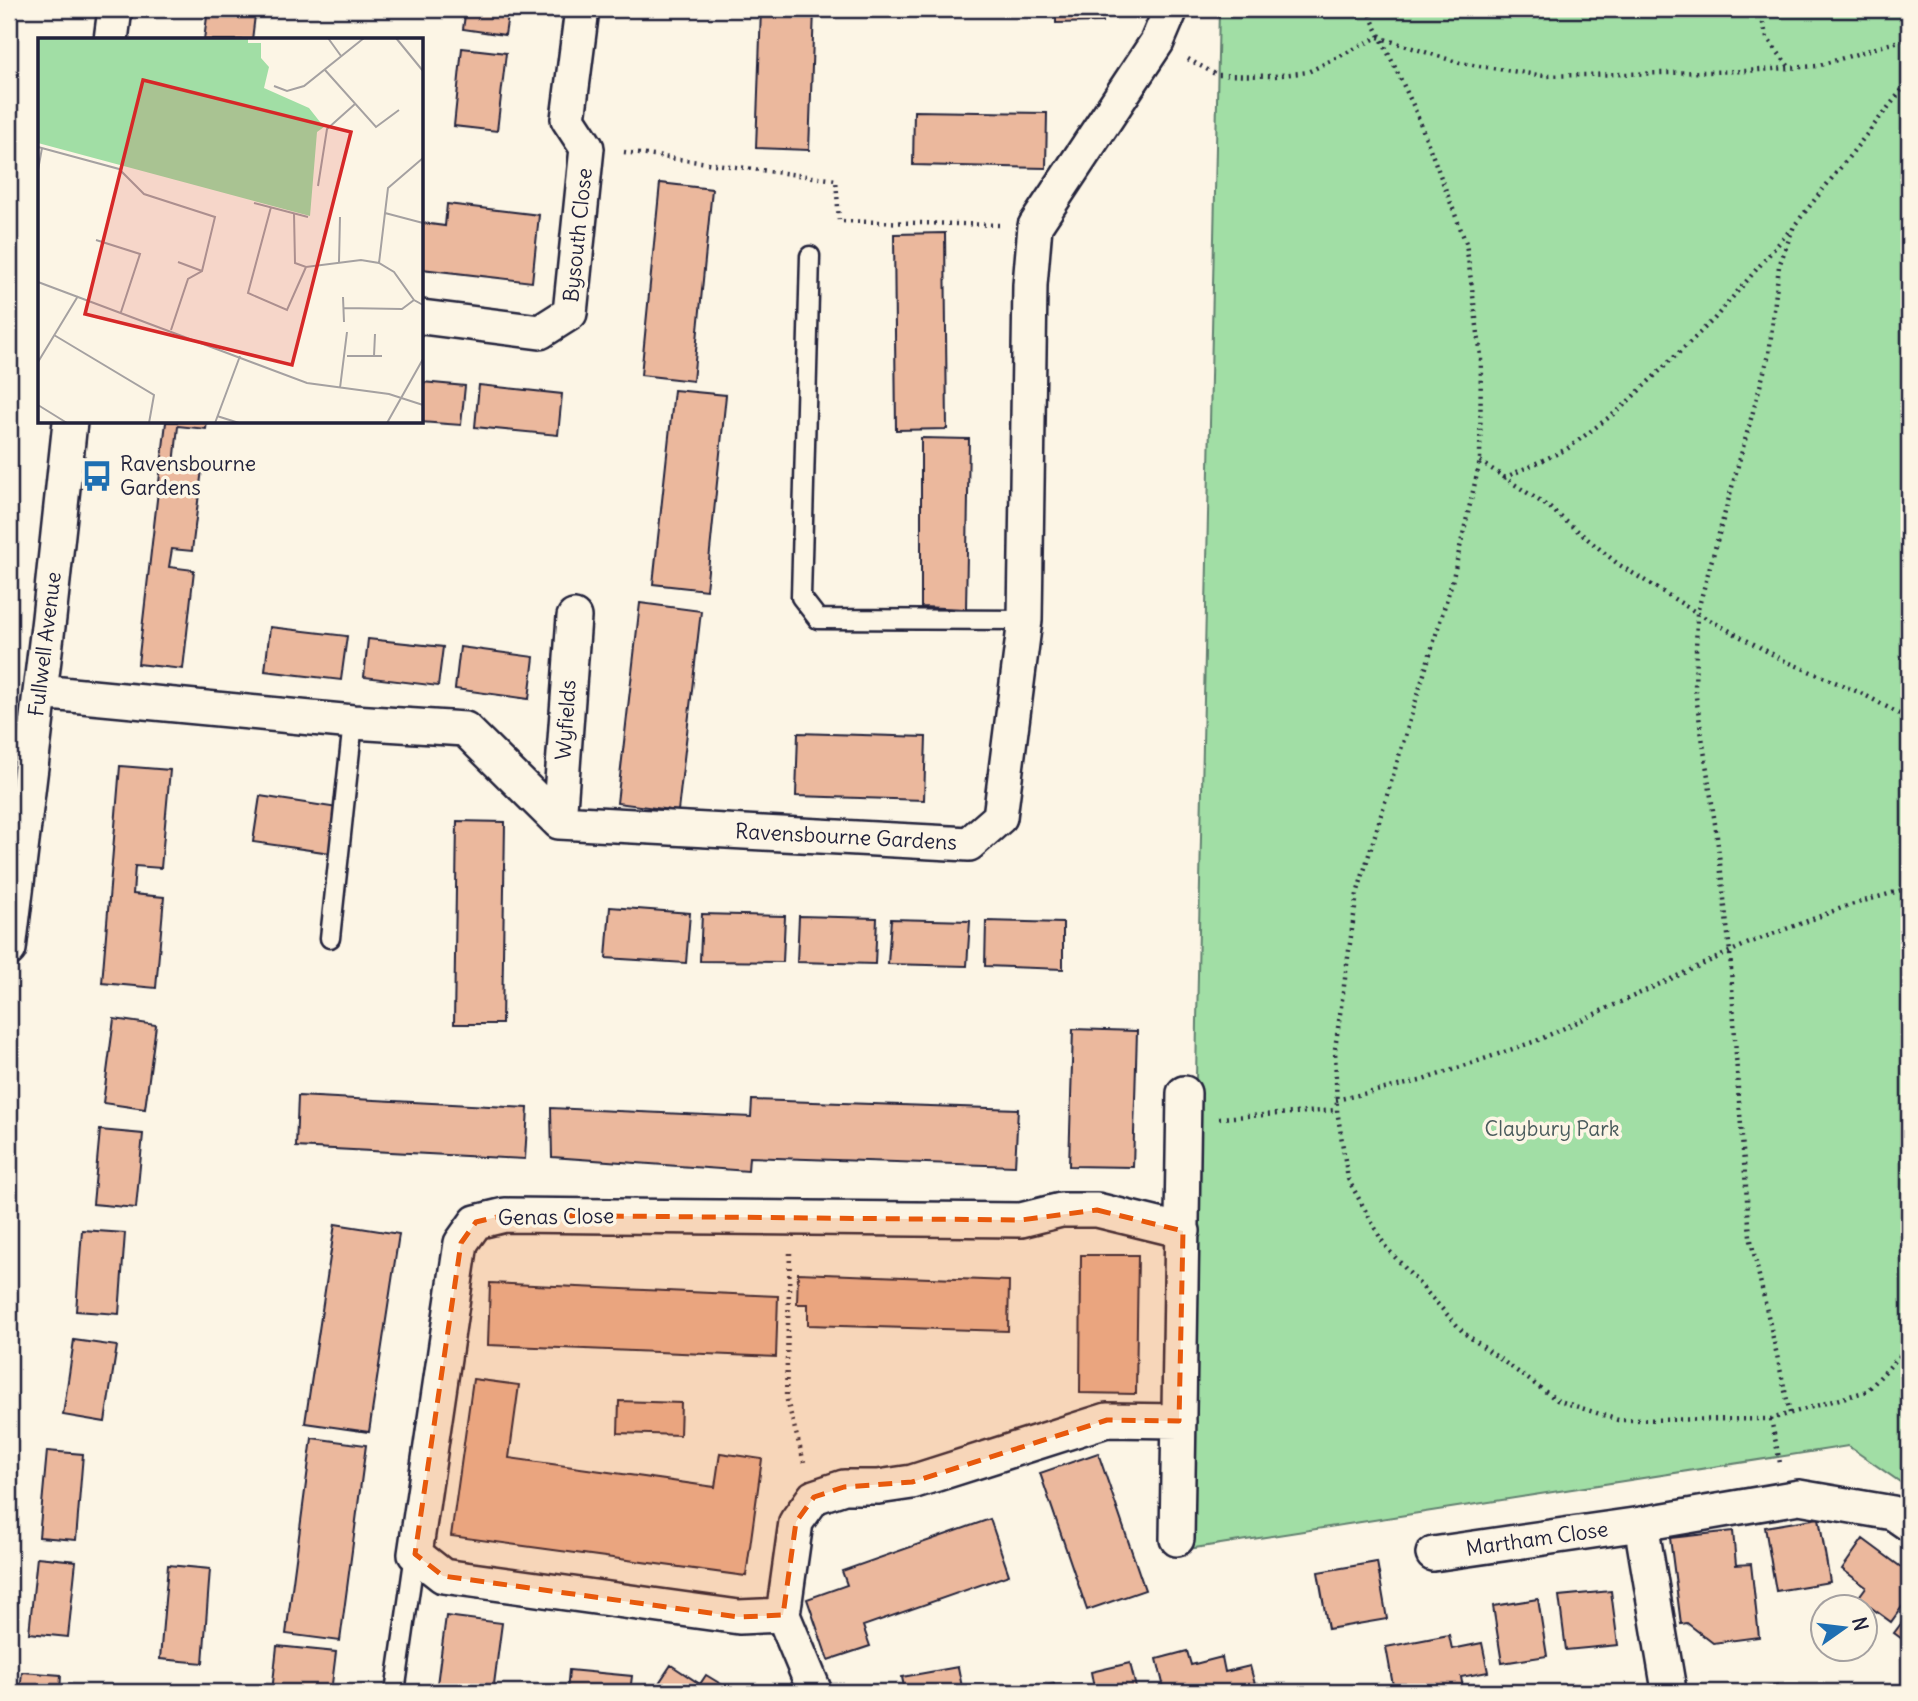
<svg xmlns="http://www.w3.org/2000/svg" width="1918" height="1701" font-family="Delius,sans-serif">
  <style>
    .green { fill: #a1dea5; stroke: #628070; stroke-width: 2 }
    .building { fill: #ebb89d; stroke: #22223b; stroke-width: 2 }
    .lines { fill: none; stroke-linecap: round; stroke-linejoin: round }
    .lane-casing { stroke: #22223b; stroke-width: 23 }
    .street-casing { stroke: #22223b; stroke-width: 38 }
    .path { stroke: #22223b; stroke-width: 4.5; stroke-dasharray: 2 5; stroke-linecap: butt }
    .lane { stroke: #fcf5e5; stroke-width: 18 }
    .street { stroke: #fcf5e5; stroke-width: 33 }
    .marked { fill: #e8590c; fill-opacity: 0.2; stroke: #e8590c; stroke-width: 5; stroke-dasharray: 14 9; stroke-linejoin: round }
    .labels { text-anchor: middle; stroke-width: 7; stroke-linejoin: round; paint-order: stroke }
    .street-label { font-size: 21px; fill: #22223b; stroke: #fcf5e5 }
    .poi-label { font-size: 21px; fill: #22223b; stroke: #fcf5e5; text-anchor: start }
    .park-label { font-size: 21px; fill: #485a5b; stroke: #fcf5e5 }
    .inset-road { fill: none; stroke: #a5a1a1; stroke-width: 2 }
    .view { fill: #d62828; fill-opacity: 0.15; stroke: #d62828; stroke-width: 3.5 }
    .inset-edge { fill: none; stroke: #22223b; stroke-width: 3.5 }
  </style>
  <rect width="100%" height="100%" fill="#fcf5e5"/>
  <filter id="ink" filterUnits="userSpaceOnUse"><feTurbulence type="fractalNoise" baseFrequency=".0143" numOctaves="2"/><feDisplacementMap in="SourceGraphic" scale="14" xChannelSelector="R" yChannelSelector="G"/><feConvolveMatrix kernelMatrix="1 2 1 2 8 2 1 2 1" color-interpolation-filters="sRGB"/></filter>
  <g filter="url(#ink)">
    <path class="green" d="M1219,9H1909V1481L1906,1486L1848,1446L1188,1549L1197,1021Z"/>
    <path class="building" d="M208,9L255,15L252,40H204Z
      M466,9H509L505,35L463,29Z
      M761,9H814L809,150L756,148Z
      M1056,9H1103V22L1056,23Z
      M462,48L506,53L497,131L454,126Z
      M914,111L1047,113L1046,168L913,165Z
      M660,183L712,189L693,381L641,375Z
      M447,204L539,215L532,282L422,269V223L445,226Z
      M945,233L947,429L896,430L894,234Z
      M422,382L465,386L461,425L420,422H422Z
      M479,385L562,394L558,435L475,427Z
      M674,390L726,395L706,590L653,584Z
      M166,422H207L206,429L178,426L174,465L202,469L192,551L172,549L169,567L194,570L183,669L138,664Z
      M921,438L969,439L966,609L921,607Z
      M640,603L701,611L678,811L617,803Z
      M270,627L347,636L341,680L265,671Z
      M368,639L443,647L438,686L364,677Z
      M460,647L534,657L529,699L455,689Z
      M798,733L926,737L924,800L796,796Z
      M120,766L170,770L161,868L135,866L133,894L164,897L156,988L102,983Z
      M260,796L338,808L331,853L253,842Z
      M457,821L505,822L502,1024H454Z
      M610,907L690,913L686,963L606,958Z
      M702,914L785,916L783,962L700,961Z
      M799,916L877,918L875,964L797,962Z
      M891,919L970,921L967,966L888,964Z
      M986,921L1063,923V969L985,966Z
      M114,1019L156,1025L145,1109L103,1103Z
      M1073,1029L1137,1031L1133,1167L1069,1166Z
      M298,1096L528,1108L525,1159L296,1147Z
      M752,1100L1018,1109L1015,1166L749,1157L748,1171L552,1157L551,1108L751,1117Z
      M100,1130L143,1134L136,1208L93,1204Z
      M335,1224L399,1234L369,1432L305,1423Z
      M82,1230L125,1233L119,1314L76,1311Z
      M1081,1255H1138L1136,1394L1080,1393Z
      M798,1273L1009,1281L1008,1331L808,1325V1304H797Z
      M490,1283L778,1296L776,1357L488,1345Z
      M74,1340L117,1346L105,1422L63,1415Z
      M473,1379L519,1385L509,1458L715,1487L720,1453L762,1459L746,1576L451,1536Z
      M619,1401L681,1403L680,1435L618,1433Z
      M312,1438L366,1445L340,1641L286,1634Z
      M47,1451L83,1454L76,1540L39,1537Z
      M1098,1453L1145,1590L1087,1610L1040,1473Z
      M1819,1518L1830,1582L1776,1591L1765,1527Z
      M990,1519L1009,1575L863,1626L870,1646L828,1660L807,1599L847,1585L842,1571Z
      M1733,1531L1736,1565L1751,1564L1759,1637L1713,1643L1687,1623L1681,1624L1670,1538Z
      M1863,1539L1909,1573V1597L1891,1622L1858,1598L1866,1587L1842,1569Z
      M37,1557L76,1561L68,1637L29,1633Z
      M1377,1562L1387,1619L1328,1629L1318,1572Z
      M168,1565L210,1569L203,1663L160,1659Z
      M1611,1591L1618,1645L1566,1650L1559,1596Z
      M1538,1599L1547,1656L1502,1663L1493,1606Z
      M1909,1613V1644L1894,1633Z
      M446,1616L502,1623L493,1692H436Z
      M1449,1635L1452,1649L1482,1643L1488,1672L1461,1677L1463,1688L1443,1692H1422L1421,1686L1394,1691L1386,1647Z
      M277,1646L336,1652L331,1692H272Z
      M1187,1651L1191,1665L1222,1657L1225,1672L1250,1666L1257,1692H1165L1157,1659Z
      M1130,1663L1137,1692H1074L1094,1688L1091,1672Z
      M671,1665L700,1684L706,1675L734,1692H653Z
      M958,1667L963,1692H905L902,1677Z
      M569,1670L632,1676L630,1692H567Z
      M22,1672L61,1675L60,1692H20Z
      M1054,1684L1056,1692H1027V1690Z
      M1777,1685L1778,1692H1729Z"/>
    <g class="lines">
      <defs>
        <path id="lane" d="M810,256L801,597L818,619L1025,620
          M330,938L353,722
          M395,1692L415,1554"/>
        <path id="street" d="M111,40L115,9
          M422,317L540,332L570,313L587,148L568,119L582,9
          M40,692L353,722L465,729L559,822L969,844L1000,817L1025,620L1030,285L1035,226L1157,42L1171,9
          M559,822L574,617
          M9,949L49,618L70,422
          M1641,1524L1668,1684
          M1177,1539L1184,1093
          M1433,1554L1641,1524L1799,1497L1893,1513L1909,1524
          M783,1615L739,1617L443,1576L415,1554L461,1243L476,1222L505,1215L1021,1220L1061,1210H1097L1183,1231
          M815,1692L783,1615L796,1522L814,1497L844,1487H878L912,1482L1107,1420L1179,1421"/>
      </defs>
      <use href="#lane" class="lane-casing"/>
      <use href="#street" class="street-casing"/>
      <path class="path" d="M1367,9L1414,107L1466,243L1481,356L1480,461L1452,582L1357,894L1335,1049L1337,1110L1348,1179L1385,1246L1464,1333L1557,1400L1618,1420L1771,1419L1867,1391L1909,1346
        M1759,9L1767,38L1790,68
        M1188,59L1217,75L1274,76L1308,72L1378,37L1460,63L1544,76L1745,71L1817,66L1909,38
        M624,152L836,180L839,221L999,225
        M1480,461L1550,508L1618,564L1697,613L1783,660L1863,694L1909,719
        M1504,478L1567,449L1620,409L1714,319L1791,229
        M1336,1100L1420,1081L1536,1041L1749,943L1847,906L1909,888
        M1219,1118L1337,1110
        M790,1253L786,1397L804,1462
        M1790,1413L1750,1236L1738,1089L1730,952L1717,837L1695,690L1697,613L1769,354L1779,266L1794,226L1909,81
        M1771,1419L1780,1463"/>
      <use href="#lane" class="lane"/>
      <use href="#street" class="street"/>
    </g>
  </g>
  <path class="marked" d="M1097,1210L1183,1231L1179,1421L1107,1420L912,1482L844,1487L814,1497L796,1522L783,1615L739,1617L443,1576L415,1554L461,1243L476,1222L505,1215L1021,1220Z"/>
  <defs>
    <symbol id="bus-bare" viewBox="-9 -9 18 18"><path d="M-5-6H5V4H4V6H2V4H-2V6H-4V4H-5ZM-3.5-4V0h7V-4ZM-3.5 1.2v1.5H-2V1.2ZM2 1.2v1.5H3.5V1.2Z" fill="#1f6fb2" stroke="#fcf5e5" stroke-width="2.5" paint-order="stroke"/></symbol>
  </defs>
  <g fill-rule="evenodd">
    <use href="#bus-bare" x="75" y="454" width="44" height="44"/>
  </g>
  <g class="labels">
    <g class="street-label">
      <text transform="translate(578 235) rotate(-84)" y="7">Bysouth Close</text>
      <text transform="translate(45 644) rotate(-83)" y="7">Fullwell Avenue</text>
      <text transform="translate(566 720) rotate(-86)" y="7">Wyfields</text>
      <text transform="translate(846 837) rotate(3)" y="7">Ravensbourne Gardens</text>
      <text transform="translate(556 1217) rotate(-1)" y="7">Genas Close</text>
      <text transform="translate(1537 1539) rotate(-8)" y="7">Martham Close</text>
    </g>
    <g class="poi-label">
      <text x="120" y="471">Ravensbourne<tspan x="120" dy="24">Gardens</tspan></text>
    </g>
    <g class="park-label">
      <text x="1552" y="1136">Claybury Park</text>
    </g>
  </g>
  <g transform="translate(38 38)">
    <rect width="385" height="385" fill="#fcf5e5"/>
    <path d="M0,0H210V5H223V20L231,29L226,50L271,70L286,89L279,94L272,178L0,105Z" fill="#a1dea5"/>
    <path class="inset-road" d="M290,0L303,18M358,0L385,33M287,32L338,89L361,72M236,48L249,53L266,48L326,0M0,109L81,131L106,156L177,179L164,233L150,241L133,292M0,132L4,110M280,148L289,91L317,66M216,165L270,179M233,169L210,255L249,272L268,229M256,175L257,225L268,229L323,222L341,225L356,234L376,262L385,267M347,175L385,185M58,202L102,216L83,274M140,224L164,233M301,224L302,179M341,225L350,150L385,120M0,244L269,345L351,356L385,367M305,259L306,284M306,270L364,271L376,262M16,297L116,357L111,385M309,318H344M336,318L337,296M0,324L40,258M302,350L309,294M0,367L29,385M179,378L201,385M177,385L202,318M349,385L385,321"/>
    <path class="view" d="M105,42L313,94L254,327L47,276Z"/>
    <rect width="385" height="385" class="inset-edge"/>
  </g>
  <rect width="1918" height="1701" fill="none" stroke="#fcf5e5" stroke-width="35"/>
  <rect x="18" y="18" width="1883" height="1666" fill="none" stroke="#22223b" stroke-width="2.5" filter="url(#ink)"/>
  <g transform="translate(1844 1628) rotate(76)"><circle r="33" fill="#fcf5e5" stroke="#a5a1a1" stroke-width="2"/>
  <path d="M0-5L12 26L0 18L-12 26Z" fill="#1f6fb2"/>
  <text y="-10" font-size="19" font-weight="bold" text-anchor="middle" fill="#22223b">N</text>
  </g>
</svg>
